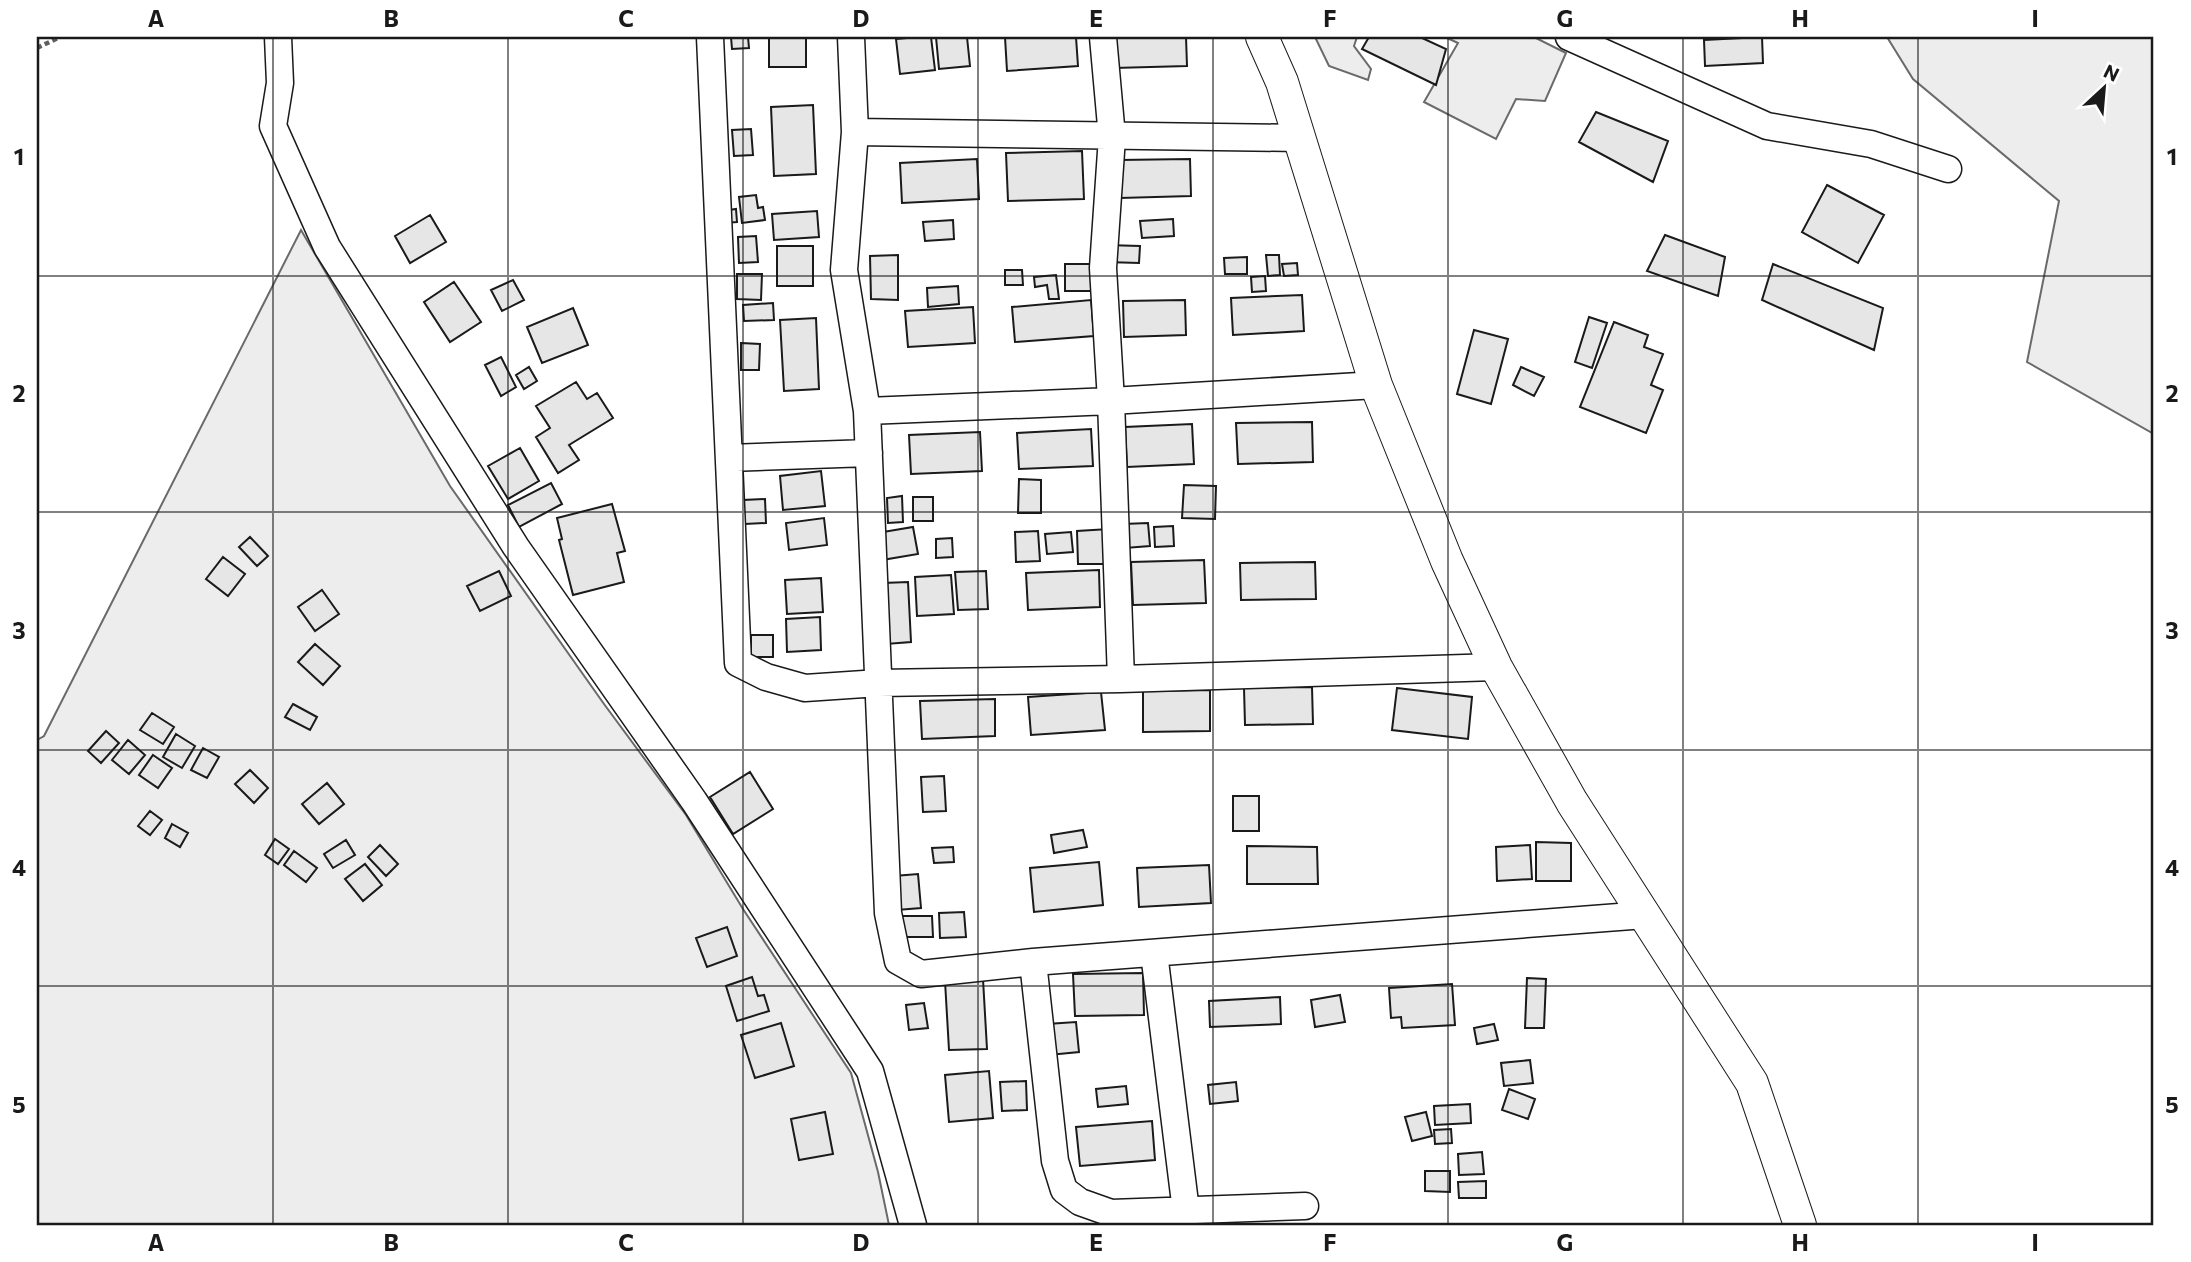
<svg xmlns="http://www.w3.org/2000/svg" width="2191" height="1262" font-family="Commissioner,sans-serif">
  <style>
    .built { fill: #ededed; stroke: #6a6a6a; stroke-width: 2 }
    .building { fill: #e6e6e6; stroke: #1a1a1a; stroke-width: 2 }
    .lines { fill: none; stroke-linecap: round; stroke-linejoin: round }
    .minor-casing { stroke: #1a1a1a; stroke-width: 29 }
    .tertiary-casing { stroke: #1a1a1a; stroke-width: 34 }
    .path { stroke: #5f5f5f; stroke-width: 4.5; stroke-dasharray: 5 3.5; stroke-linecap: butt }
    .minor { stroke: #fff; stroke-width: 26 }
    .tertiary { stroke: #fff; stroke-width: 32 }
    .grid { fill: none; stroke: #1a1a1a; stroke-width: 2; stroke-opacity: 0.55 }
    .neatline { fill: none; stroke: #1a1a1a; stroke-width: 2.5 }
    .grid-label { font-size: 23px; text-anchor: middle; font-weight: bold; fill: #1a1a1a }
  </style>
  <rect width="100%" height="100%" fill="#fff"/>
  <path class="built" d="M1315,37H1357L1354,46L1371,69L1368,80L1329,66Z
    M1445,37H1534L1566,53L1545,101L1516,99L1496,139L1424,102L1458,43Z
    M1887,37H2154V434L2027,362L2059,201L1913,79Z
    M301,230L450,486L604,704L686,815L743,909L851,1073L878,1172L889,1225H37V740L44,736Z"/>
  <path class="building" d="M731,37H748L749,48L732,49Z
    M769,37H806V67H769Z
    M918,37H931L935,70L900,74L896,39Z
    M936,37H967L970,66L939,69Z
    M1005,37H1076L1078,66L1007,71Z
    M1113,37H1186L1187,66L1114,68Z
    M1369,37H1420L1446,49L1436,85L1362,49Z
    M1762,37L1763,63L1705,66L1704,40Z
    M813,105L816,174L774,176L771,107Z
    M1596,112L1668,141L1653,182L1579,142Z
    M751,129L753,155L734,156L732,130Z
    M1082,151L1084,199L1008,201L1006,153Z
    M977,159L979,199L902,203L900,163Z
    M1190,159L1191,196L1120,198L1119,160Z
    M1827,185L1884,215L1858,263L1802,232Z
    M756,195L758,208L763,207L765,220L742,223L739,197Z
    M736,209L737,222L723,223L722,211Z
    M817,211L819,237L774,240L772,214Z
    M430,215L446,242L410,263L395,236Z
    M1173,219L1174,236L1142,238L1140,221Z
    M953,220L954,239L925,241L923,222Z
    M1665,235L1725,257L1718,296L1647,271Z
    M756,236L758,262L739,263L738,237Z
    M1106,245L1140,246L1139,263L1106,262Z
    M777,246H813V286H777Z
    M898,255V300L871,299L870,256Z
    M1266,255H1279L1280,275L1268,276Z
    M1247,257V274H1225L1224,258Z
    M1297,263L1298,275L1284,276L1282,264Z
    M1065,264H1096V291H1065Z
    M1773,264L1883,308L1874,350L1762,300Z
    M1005,270H1022L1023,285H1005Z
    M737,274H762L761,300L737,299Z
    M1056,275L1059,299H1049L1047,285L1035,287L1034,277Z
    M1265,276L1266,291L1252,292L1251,277Z
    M513,280L524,300L502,311L491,290Z
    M454,282L481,322L450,342L424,302Z
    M958,286L959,304L928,307L927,288Z
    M1302,295L1304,331L1233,335L1231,298Z
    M1091,300L1094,336L1015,342L1012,307Z
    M1185,300L1186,335L1124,337L1123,301Z
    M773,303L774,320L744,321L743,305Z
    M973,307L975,343L908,347L905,311Z
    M573,308L588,345L542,363L527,327Z
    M1589,317L1607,323L1592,368L1575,362Z
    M816,318L819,389L784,391L780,320Z
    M1614,322L1648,335L1644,347L1663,354L1651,385L1663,390L1646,433L1580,407Z
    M1474,330L1508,339L1491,404L1457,394Z
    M741,343L760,344L759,370H741Z
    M501,357L516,387L501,396L485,365Z
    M529,367L537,381L524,389L516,375Z
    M1521,367L1544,377L1534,396L1513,385Z
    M576,382L587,399L597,393L613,418L569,445L579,460L558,473L536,437L550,428L536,406Z
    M1312,422L1313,462L1238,464L1236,423Z
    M1192,424L1194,464L1127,467L1125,427Z
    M1091,429L1093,466L1019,469L1017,433Z
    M980,432L982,471L911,474L909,435Z
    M520,448L539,481L508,499L488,466Z
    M821,471L825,506L783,510L780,476Z
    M1019,479L1041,480V513H1018Z
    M551,483L562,504L519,527L508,505Z
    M1184,485L1216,486L1215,519L1182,518Z
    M902,496L903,522L888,523L887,498Z
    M913,497H933V521H913Z
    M765,499L766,523L745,524L743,500Z
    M612,504L625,551L617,553L624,582L573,595L559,540L562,539L557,518Z
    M824,518L827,545L789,550L786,523Z
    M1148,523L1150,546L1125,548L1123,524Z
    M1173,526L1174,546L1155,547L1154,527Z
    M913,527L918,554L882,560L877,533Z
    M1109,529L1110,564H1078L1077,531Z
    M1038,531L1040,561L1016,562L1015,532Z
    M1071,532L1073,552L1047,554L1045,534Z
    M250,537L268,556L257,566L239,547Z
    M952,538L953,557L936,558V539Z
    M223,557L245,574L228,596L206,579Z
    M1204,560L1206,603L1133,605L1131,562Z
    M1315,562L1316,599L1241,600L1240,563Z
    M1099,570L1100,607L1028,610L1026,573Z
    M499,571L511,596L480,611L467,586Z
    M986,571L988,609L958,610L955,572Z
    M951,575L954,614L917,616L915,577Z
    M821,578L823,612L787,614L785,580Z
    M908,582L911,642L886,644L883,583Z
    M322,590L339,614L315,631L298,607Z
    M820,617L821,650L787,652L786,619Z
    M751,635H773V657H751Z
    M315,644L340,666L323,685L298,662Z
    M1312,687L1313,724L1245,725L1244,688Z
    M1397,688L1472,697L1468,739L1392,730Z
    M1210,690V731L1143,732V691Z
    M1101,692L1105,730L1031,735L1028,697Z
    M995,699V736L922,739L920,701Z
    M293,704L317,717L310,730L285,717Z
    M152,713L174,727L163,744L140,730Z
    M106,731L119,743L101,763L88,751Z
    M176,734L195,746L182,768L163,757Z
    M128,740L145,755L129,774L112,760Z
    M203,748L219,757L207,778L191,770Z
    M153,755L172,768L158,788L139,775Z
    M250,770L268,788L254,803L235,784Z
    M750,772L773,809L733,834L710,797Z
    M944,776L946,811L923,812L921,777Z
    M327,783L344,804L319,824L302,804Z
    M1233,796H1259V831H1233Z
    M150,811L162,820L150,835L138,826Z
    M172,824L188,833L180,847L165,838Z
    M1083,830L1087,847L1054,853L1051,835Z
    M275,839L289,849L278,864L265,855Z
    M346,840L355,855L333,868L324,854Z
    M1536,842L1571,843V881H1536Z
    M380,845L398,864L386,876L368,857Z
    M1530,845L1532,879L1497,881L1496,847Z
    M1247,846L1317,847L1318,884H1247Z
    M953,847L954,862L934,863L932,848Z
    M294,851L317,868L306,882L284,865Z
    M1099,862L1103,905L1034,912L1030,868Z
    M365,864L382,885L363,901L345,879Z
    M1209,865L1211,903L1139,907L1137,868Z
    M918,874L921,908L897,910L894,876Z
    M964,912L966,937L940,938L939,913Z
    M897,916H932L933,937H897Z
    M727,927L737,956L707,967L696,938Z
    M1143,973L1144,1015L1075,1016L1073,974Z
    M752,977L758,996L764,995L769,1011L737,1021L726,986Z
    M1527,978L1546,979L1544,1028H1525Z
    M983,979L987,1049L949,1050L945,981Z
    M1452,984L1455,1025L1402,1028L1401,1017L1391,1018L1389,988Z
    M1340,995L1345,1022L1315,1027L1311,1000Z
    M1280,997L1281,1024L1210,1027L1209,1001Z
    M924,1003L928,1028L909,1030L906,1005Z
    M1076,1022L1079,1052L1049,1055L1047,1024Z
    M781,1023L794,1066L755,1078L741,1035Z
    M1494,1024L1498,1040L1477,1044L1474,1028Z
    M1530,1060L1533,1083L1504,1086L1501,1063Z
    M989,1071L993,1118L949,1122L945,1075Z
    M1026,1081L1027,1110L1002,1111L1000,1082Z
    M1236,1082L1238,1101L1210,1104L1208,1085Z
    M1126,1086L1128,1104L1098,1107L1096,1089Z
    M1509,1089L1535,1099L1528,1119L1502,1110Z
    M1470,1104L1471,1123L1435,1125L1434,1106Z
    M825,1112L833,1154L799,1160L791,1119Z
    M1426,1112L1432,1136L1412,1141L1405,1117Z
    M1152,1121L1155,1160L1080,1166L1076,1127Z
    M1451,1129L1452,1143L1435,1144L1434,1130Z
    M1482,1152L1484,1174L1459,1175L1458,1154Z
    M1425,1171H1450V1192L1425,1191Z
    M1486,1181V1198H1459L1458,1182Z"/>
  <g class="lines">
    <defs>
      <path id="minor" d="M278,37L280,83L273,126L327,247L516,547L694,801L870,1071L913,1225
        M710,37L738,663L766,677L805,688L879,683L1121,679L1496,667
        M851,37L855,132L844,270L867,411L888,913L898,961L921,974L1033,962L1645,915
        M1103,37L1112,137L1103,268L1111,401L1121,679
        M1569,37L1767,126L1871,144L1948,169
        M855,132L1299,138
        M867,411L1111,401L1376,385
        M729,458L869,453
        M1154,953L1186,1211
        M1033,962L1055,1161L1064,1190L1080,1202L1111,1213L1305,1206"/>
      <path id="tertiary" d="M1262,37L1282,82L1376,385L1447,561L1496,667L1572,802L1752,1083L1800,1225"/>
    </defs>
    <use href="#minor" class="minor-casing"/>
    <use href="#tertiary" class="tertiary-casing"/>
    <path class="path" d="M37,48L60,37"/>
    <use href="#minor" class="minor"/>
    <use href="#tertiary" class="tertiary"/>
  </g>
  <path class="grid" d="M273,37V1225M508,37V1225M743,37V1225M978,37V1225M1213,37V1225M1448,37V1225M1683,37V1225M1918,37V1225M37,276H2154M37,512H2154M37,750H2154M37,986H2154"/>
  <rect width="2191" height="1262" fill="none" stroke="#ffffff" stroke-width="77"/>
  <g transform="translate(2104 88) rotate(26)" stroke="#ffffff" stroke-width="5" paint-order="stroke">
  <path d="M0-5L12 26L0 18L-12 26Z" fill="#1a1a1a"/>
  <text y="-10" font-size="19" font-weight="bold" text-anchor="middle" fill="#1a1a1a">N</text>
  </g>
  <rect x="38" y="38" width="2114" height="1186" class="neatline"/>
  <g class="grid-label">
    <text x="156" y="27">A</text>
    <text x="391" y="27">B</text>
    <text x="626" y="27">C</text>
    <text x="861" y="27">D</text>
    <text x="1096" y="27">E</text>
    <text x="1330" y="27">F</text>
    <text x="1565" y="27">G</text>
    <text x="1800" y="27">H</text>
    <text x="2035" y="27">I</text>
    <text x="19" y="165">1</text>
    <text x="2172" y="165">1</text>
    <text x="19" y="402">2</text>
    <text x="2172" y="402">2</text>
    <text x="19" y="639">3</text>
    <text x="2172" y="639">3</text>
    <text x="19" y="876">4</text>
    <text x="2172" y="876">4</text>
    <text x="19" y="1113">5</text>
    <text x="2172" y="1113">5</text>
    <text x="156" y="1251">A</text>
    <text x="391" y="1251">B</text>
    <text x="626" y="1251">C</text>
    <text x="861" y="1251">D</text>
    <text x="1096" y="1251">E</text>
    <text x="1330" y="1251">F</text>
    <text x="1565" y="1251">G</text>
    <text x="1800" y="1251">H</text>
    <text x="2035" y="1251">I</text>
  </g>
</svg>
